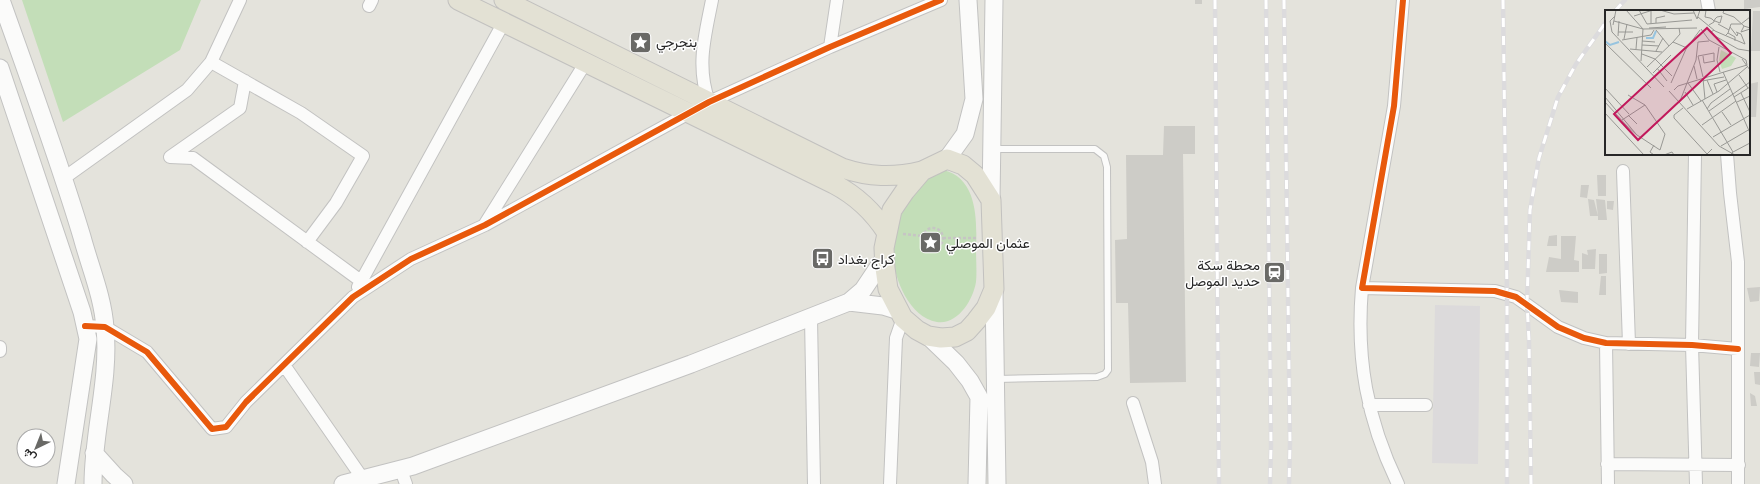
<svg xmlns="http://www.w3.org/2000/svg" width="1760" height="484" font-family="Raleway,Vazirmatn,sans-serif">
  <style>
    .industrial { fill: #dcdadb }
    .green { fill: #c3deb8 }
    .building { fill: #cdccc7 }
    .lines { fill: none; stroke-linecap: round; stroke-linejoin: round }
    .lane-casing { stroke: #c2c2c1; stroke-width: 8 }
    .street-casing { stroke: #c2c2c1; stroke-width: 14 }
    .secondary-casing { stroke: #c2c2c1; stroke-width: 19 }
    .primary-casing { stroke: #c2c1bf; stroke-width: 21 }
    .path { stroke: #c6c5c4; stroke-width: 2.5; stroke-dasharray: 3 2; stroke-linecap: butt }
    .lane { stroke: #fbfbfa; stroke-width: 6 }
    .street { stroke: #fbfbfa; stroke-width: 12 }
    .secondary { stroke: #fbfbfa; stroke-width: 17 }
    .primary { stroke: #e3e1d4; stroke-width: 19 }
    .rail-casing { stroke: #dcdbdd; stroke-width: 4.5 }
    .rail { stroke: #fff; stroke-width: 3; stroke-dasharray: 9; stroke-linecap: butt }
    .cycleway-casing { stroke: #fff; stroke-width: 8 }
    .cycleway { stroke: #e8590c; stroke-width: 6 }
    .labels { text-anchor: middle; stroke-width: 3; stroke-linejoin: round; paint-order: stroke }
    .poi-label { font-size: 14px; fill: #272727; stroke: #fff; text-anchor: start }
    .inset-river { fill: none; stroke: #97c4df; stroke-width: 2 }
    .inset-road { fill: none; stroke: #989894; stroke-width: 1 }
    .view { fill: #c2185b; fill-opacity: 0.15; stroke: #c2185b; stroke-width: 2 }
    .inset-edge { fill: none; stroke: #272727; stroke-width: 2 }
  </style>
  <rect width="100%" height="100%" fill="#e4e3dc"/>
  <path class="industrial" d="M1435,305L1480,306L1478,464L1432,463Z"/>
  <path class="green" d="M22,0H201L180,50L63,122Z
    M943,170C978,178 977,221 976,249C976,260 977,272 976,282C973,300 958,325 937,322C908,317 892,275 893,250C893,240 897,220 900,211C903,205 919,184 924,180C929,175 937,173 943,170Z"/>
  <path class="building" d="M1195,0H1202V4H1195Z
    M1744,0H1760V7L1744,9Z
    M1753,11H1760V51H1751Z
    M1758,82L1756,117H1749V84Z
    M1164,126H1195V154H1183L1186,382L1130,383L1128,303H1116L1115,240L1127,239L1126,155H1163Z
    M1597,175H1606V196H1598Z
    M1581,185H1589L1587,198L1580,197Z
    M1588,199L1594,200L1598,216L1596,199L1605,200L1607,220H1598V216H1590Z
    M1607,201H1614L1613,210L1607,209Z
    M1557,235V246H1547L1549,236Z
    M1561,236H1576L1574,260L1579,261V272H1546L1549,257L1561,259Z
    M1596,249L1595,269H1582V253L1588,255L1587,250Z
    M1599,254H1607V273L1599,274Z
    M1601,276H1606V295H1599Z
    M1760,287L1759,301L1750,302L1747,288Z
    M1559,290L1578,292V303L1561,302Z
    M1751,353H1760L1759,367L1750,366Z
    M1754,372H1760V385L1755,384Z
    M1750,393L1755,396L1757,406H1751Z"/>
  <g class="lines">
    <defs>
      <path id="lane" d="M992,149H1095L1104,156L1107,167L1108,370L1105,374L1097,377L997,379"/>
      <path id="street" d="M1403,0L1394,106L1362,288L1495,291L1516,297L1558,327L1584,338L1606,343L1692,345L1738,349
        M1707,0L1709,11
        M369,6L372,0
        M830,47L837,0
        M211,62L301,113L363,156L336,203L307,242
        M245,81L240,108L170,157L193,158L361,281
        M709,102C696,66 705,36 712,0
        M1695,154L1692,345L1696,484
        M1727,154L1730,193L1738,262V484
        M1623,171L1629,344
        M64,178L187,90L211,62L240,0
        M485,224L586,62
        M358,287L504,22
        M1362,288C1356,359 1367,420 1398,484
        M811,318L814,484
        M85,326L105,327L147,352L212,429L226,427L246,402L353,297L411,259L485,225L709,102L830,47L941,0
        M1606,343L1608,484
        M0,347V351
        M284,365L363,479
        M1133,403L1152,462L1155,484
        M1369,405H1426
        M1607,464L1739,465
        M401,470L406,484
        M890,484L896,338L903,318"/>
      <path id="secondary" d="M1,0C29,79 58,157 82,237C90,267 103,297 105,328C110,380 93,432 93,484
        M0,68L82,312L88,339L66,484
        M947,159L965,134L974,99L968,0
        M991,200L994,0
        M994,290L997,484
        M849,302L883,306L899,311
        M928,336L956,363L970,381L979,397L977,484
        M94,453L114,475L124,484
        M343,484L413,466L691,364L849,302L863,290L885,257"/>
      <path id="primary" d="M458,0L834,184C857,196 873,211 887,233
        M504,0L842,168C869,177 893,178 922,171
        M947,159L963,165L975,175L991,200L994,289L986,308L976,321L967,331L955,337L941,338L928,336L917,330L903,318L888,289L885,268L884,248L892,210L905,191L922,171Z"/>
    </defs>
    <use href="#lane" class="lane-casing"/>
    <use href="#street" class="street-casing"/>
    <use href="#secondary" class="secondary-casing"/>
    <use href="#primary" class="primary-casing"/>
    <path class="path" d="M923 238a10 10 0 1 1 20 0a10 10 0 1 1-20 0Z
      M903,234L922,236
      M943,238H977"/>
    <use href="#lane" class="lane"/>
    <use href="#street" class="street"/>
    <use href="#secondary" class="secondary"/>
    <use href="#primary" class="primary"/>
    <defs>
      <path id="rail" d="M1215,0L1219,484
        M1266,0L1271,446L1270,484
        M1284,0L1290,444L1289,484
        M1503,0L1507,294V484
        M1615,11L1625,0
        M1531,484L1529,341L1527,303L1530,210L1539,158L1558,97L1576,64L1606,22"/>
    </defs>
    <use href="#rail" class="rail-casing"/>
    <use href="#rail" class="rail"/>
    <defs>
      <path id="cycleway" d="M1403,0L1394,106L1362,288L1495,291L1516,297L1558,327L1584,338L1606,343L1692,345L1738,349
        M85,326L105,327L147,352L212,429L226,427L246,402L353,297L411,259L485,225L709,102L830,47L941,0"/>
    </defs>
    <use href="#cycleway" class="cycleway-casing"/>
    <use href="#cycleway" class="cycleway"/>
  </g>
  <defs>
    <symbol id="sight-square" viewBox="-11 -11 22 22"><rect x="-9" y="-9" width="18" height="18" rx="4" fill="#696966" stroke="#fff"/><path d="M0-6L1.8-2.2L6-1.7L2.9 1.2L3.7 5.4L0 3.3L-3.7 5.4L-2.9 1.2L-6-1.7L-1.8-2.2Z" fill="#fff"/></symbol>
    <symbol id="bus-square" viewBox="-11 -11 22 22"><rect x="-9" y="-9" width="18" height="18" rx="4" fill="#696966" stroke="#fff"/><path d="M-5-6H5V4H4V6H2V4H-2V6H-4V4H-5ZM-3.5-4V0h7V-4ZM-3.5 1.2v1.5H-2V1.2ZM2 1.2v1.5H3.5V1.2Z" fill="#fff"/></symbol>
    <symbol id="station-square" viewBox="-11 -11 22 22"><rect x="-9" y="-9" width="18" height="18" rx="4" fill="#696966" stroke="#fff"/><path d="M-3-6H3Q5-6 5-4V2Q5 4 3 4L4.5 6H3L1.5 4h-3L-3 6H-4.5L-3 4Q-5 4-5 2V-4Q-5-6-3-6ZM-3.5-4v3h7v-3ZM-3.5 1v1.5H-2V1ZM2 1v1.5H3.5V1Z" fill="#fff"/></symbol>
  </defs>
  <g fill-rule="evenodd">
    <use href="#sight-square" x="628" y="30" width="25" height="25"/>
    <use href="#sight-square" x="918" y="230" width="25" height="25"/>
    <use href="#bus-square" x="810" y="246" width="25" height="25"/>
    <use href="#station-square" x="1262" y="260" width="25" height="25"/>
  </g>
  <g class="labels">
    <g class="poi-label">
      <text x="656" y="47">بنجرجي</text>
      <text x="946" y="248">عثمان الموصلي</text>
      <text x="838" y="264">كراج بغداد</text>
      <text x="1260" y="270" text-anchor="end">محطة سكة<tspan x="1260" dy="16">حديد الموصل</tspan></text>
    </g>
  </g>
  <g transform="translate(1605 10)">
    <rect width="145" height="145" fill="#e4e3dc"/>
    <path d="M116,40L131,48L126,56L117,59L114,50Z" fill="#c3deb8"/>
    <path class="inset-river" d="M41,28H48L51,21M0,31L5,35L14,32"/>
    <path class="inset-road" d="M21,0L38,19L92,18M34,0L42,14L87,10M55,0L69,4L89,3M88,0L92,9L95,0M101,0L100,7L105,8L107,9L109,11H110L115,13L117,6L112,7L110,9L109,11V12L104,15M119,0L118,3L129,7L139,16M10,6L5,11L7,22L59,77M29,6L48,0M93,7L110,21L140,34L136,24L131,22M9,11L38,19L36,51M51,13V8L60,6M46,14V0M113,14L124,20L123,23M8,15L11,0M125,17L132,26L133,23M44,18L61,17M145,18L139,16L136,22L145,19M51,20L64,36M109,20L106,22L110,26L133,39L145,41M124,20L126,14H136L145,7M13,22H28M13,26L14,11M120,26L123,23L130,27V31M19,29L22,14M17,30L46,25L49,20M37,31L50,32M68,32L75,24L74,18M0,33L46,78M37,35L54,36M114,37L112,50L115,62M25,39L57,42M31,39L32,27M51,41L58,28M37,44L50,49M93,46L109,43V51M93,46L98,67M98,46L99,53L110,51M50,49L67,66M137,49L145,60M89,56L92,69M42,57L68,32L82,38M52,58L62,71M118,62L145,123M48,63L66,45M134,65L143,78M98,69L100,89M102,70L119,67M98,71L102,70L108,84M66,73L81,39L95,20M83,73L96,91M0,78L24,104M69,80L73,76L142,55L141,50L104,30L96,19M64,81L114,136L130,145M80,82L88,95M112,82L109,74L121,70M136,83L145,102M23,85L40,95M0,87L31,124M129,87L145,77M97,90L128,142L125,145M75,91L91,50L93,32L104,31M0,92L21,115L32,125L55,140L60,124L40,95L17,110M132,92L145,86M78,98L69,105V108L102,144L107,139M82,99L114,81L142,57M102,99L106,93L125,79M104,101L145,72M117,102L126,115M0,103L39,145M23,105L32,114M97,115L131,91M108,127L145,105M49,135L45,142L49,145M116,136L145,119M128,142L145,133M59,145L67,142L69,145"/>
    <path class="view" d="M102,18L126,43L33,130L9,104Z"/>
    <rect width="145" height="145" class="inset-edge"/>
  </g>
  <g transform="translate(36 448) rotate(223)"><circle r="19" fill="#ffffff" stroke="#a9a9a9"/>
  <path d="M0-3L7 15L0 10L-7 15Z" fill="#696966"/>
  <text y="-6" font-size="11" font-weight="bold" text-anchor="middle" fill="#272727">ش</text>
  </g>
</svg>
